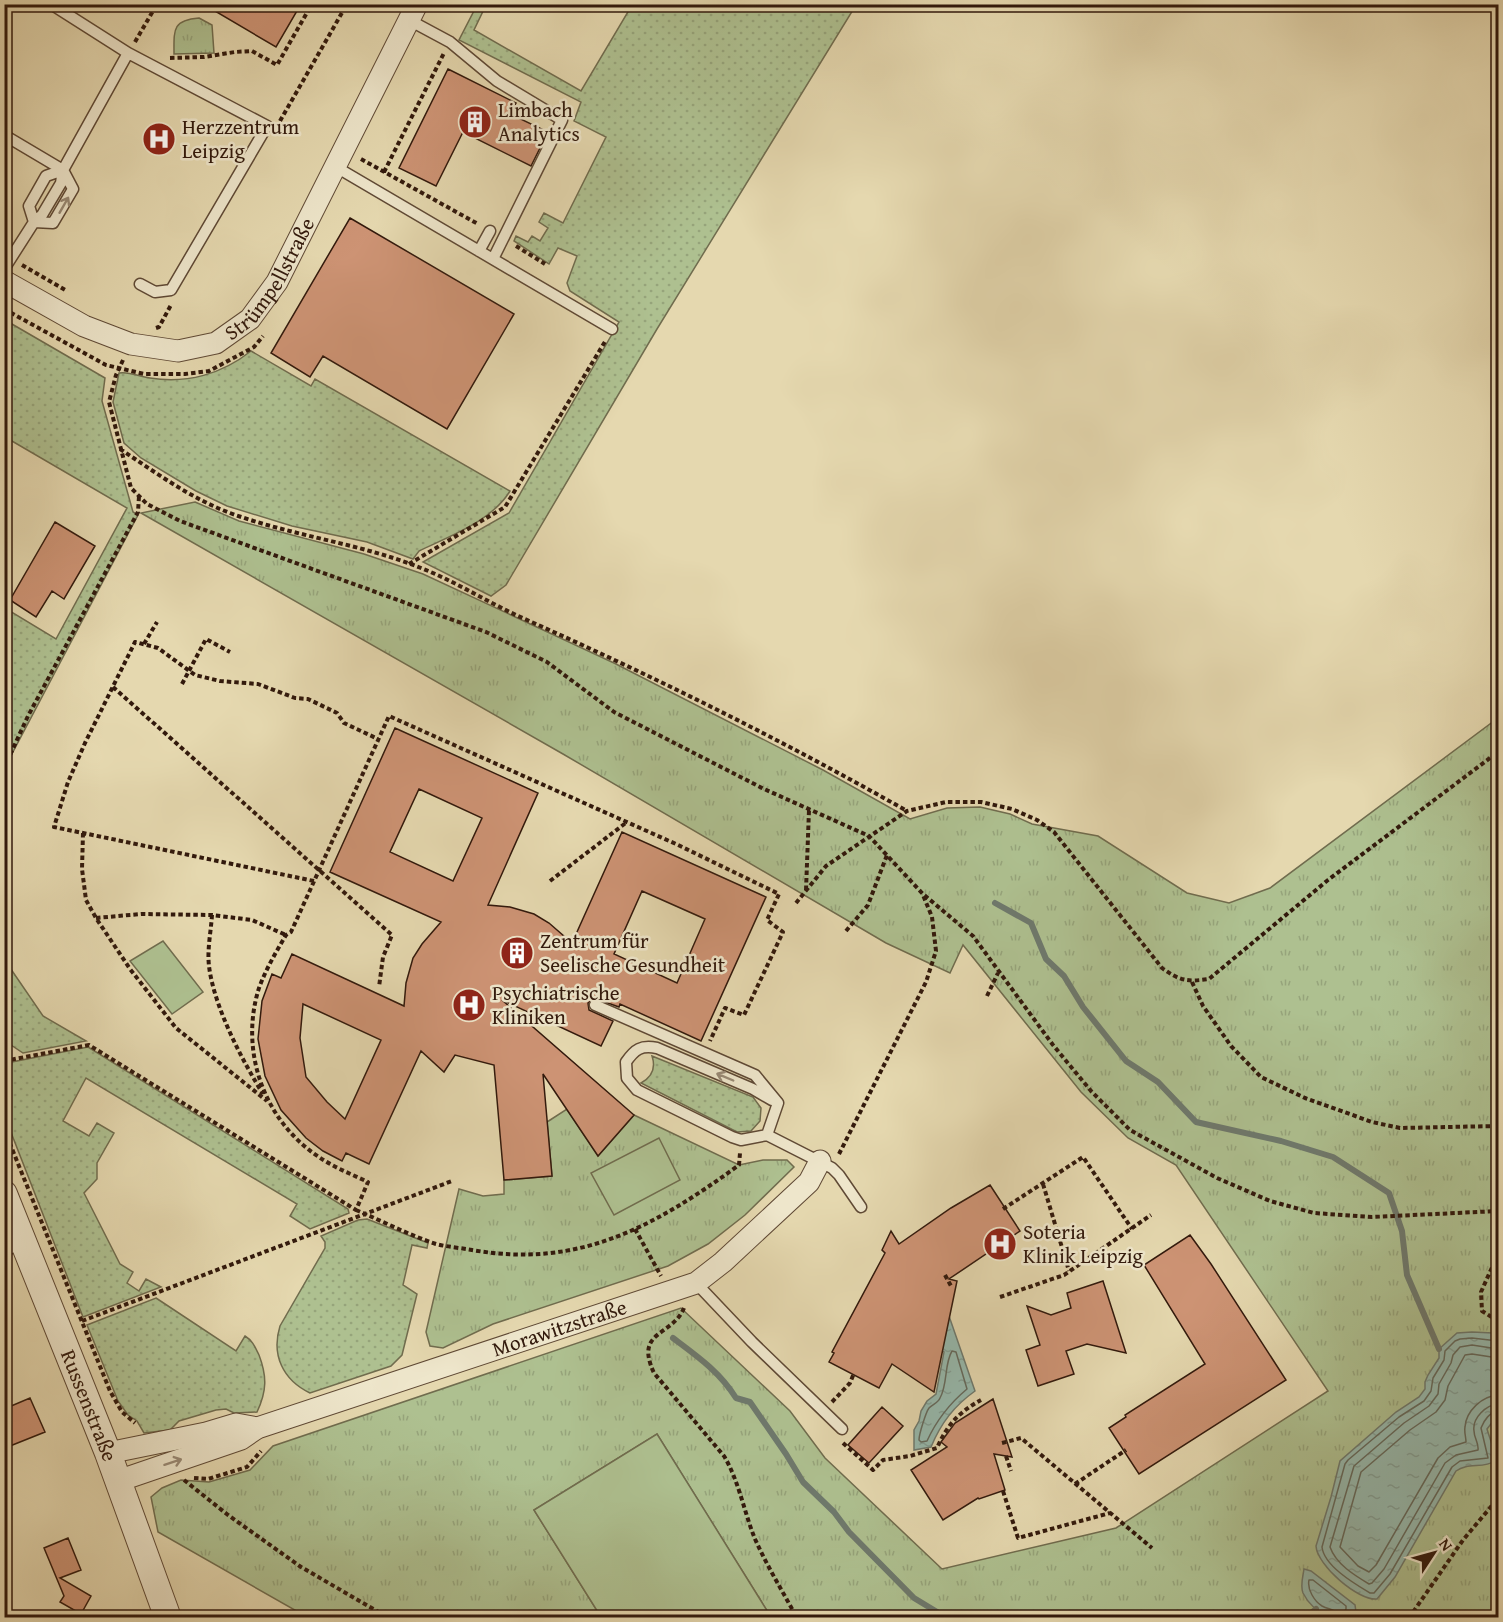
<svg xmlns="http://www.w3.org/2000/svg" width="1503" height="1622" font-family="'Gentium Book Plus',serif">
  <style>
    .grass { fill: url(#grass-dots); stroke: #706c4e; stroke-width: 1.5 }
    .park { fill: url(#park-tufts); stroke: #706c4e; stroke-width: 1.5 }
    .pitch { fill: #aec090; stroke: #706c4e; stroke-width: 1.5 }
    .water { fill: url(#water-ripples); stroke: #6e796d; stroke-width: 1.5 }
    .lines { fill: none; stroke-linecap: round; stroke-linejoin: round }
    .shore { stroke: #64695c; stroke-width: 1.5 }
    .stream { stroke: #6e796d; stroke-width: 6 }
    .building { fill: #cd9374; stroke: #32190c; stroke-width: 1.5; fill-rule: evenodd }
    .service-casing { stroke: #5f4935; stroke-width: 13 }
    .minor-casing { stroke: #5f4935; stroke-width: 23 }
    .tertiary-casing { stroke: #5f4935; stroke-width: 28 }
    .path { stroke: #32190c; stroke-width: 4; stroke-dasharray: 4.5 3; stroke-linecap: butt }
    .service { stroke: #eee6cb; stroke-width: 10 }
    .minor { stroke: #eee6cb; stroke-width: 21 }
    .tertiary { stroke: #eee6cb; stroke-width: 26 }
    .oneway { stroke: #998a75 }
    .labels { text-anchor: middle; stroke-width: 5; stroke-linejoin: round; paint-order: stroke }
    .poi-label { font-size: 21px; fill: #32190c; stroke: #eee6cb; text-anchor: start }
    .street-label { font-size: 21px; fill: #32190c; stroke: #eee6cb }
  </style>
  <defs>
    <pattern id="grass-dots" width="8" height="8" patternUnits="userSpaceOnUse" patternTransform="scale(1.5)"><rect width="8" height="8" fill="#aec090"/><path d="M2 2h.1M6 6h.1" fill="none" stroke="#96a47b" stroke-width="1.8" stroke-linecap="round"/></pattern>
    <pattern id="park-tufts" width="24" height="20" patternUnits="userSpaceOnUse" patternTransform="scale(1.5)"><rect width="24" height="20" fill="#aec090"/><path d="M3 7l-1-3M5 7V3M7 7l1-3M15 17l-1-3M17 17v-4M19 17l1-3" fill="none" stroke="#96a47b"/></pattern>
    <pattern id="water-ripples" width="26" height="14" patternUnits="userSpaceOnUse" patternTransform="scale(1.5)"><rect width="26" height="14" fill="#96b9ad"/><path d="M2 4q2-2 4 0t4 0M15 11q2-2 4 0t4 0" fill="none" stroke="#829e94"/></pattern>
  </defs>
  <rect width="100%" height="100%" fill="#e5d8af"/>
  <filter id="stains"><feTurbulence type="fractalNoise" baseFrequency=".00333" numOctaves="4"/><feColorMatrix values="0 0 0 0 .2 0 0 0 0 .09 0 0 0 0 .02 0 0 0 .5 -.17"/></filter>
  <radialGradient id="worn" r=".72"><stop offset=".6" stop-color="#630" stop-opacity="0"/><stop offset="1" stop-color="#630" stop-opacity=".3"/></radialGradient>
  <path class="grass" d="M477,5H486L474,30L581,91L632,5H856L657,329L506,585L491,596L423,562L509,513L619,322L570,291L567,283L577,256L558,248L549,264L514,241L516,236L528,242L532,236L540,241L548,228L539,222L544,213L563,223L606,137L574,121L581,102L459,40Z
    M5,320L105,378L102,401L133,512L138,515L5,767V608L56,639L127,508L5,437Z
    M251,351L311,386L315,379L510,491C492,521 450,536 419,551L413,559L367,542L292,526L227,506L196,491L141,458L124,443L113,402L119,373C130,371 139,377 150,378C187,384 222,374 251,351Z
    M4,959L43,1016L86,1041L23,1053L8,1043L4,1037Z
    M88,1047L348,1209L349,1213L310,1229L290,1216L297,1204L86,1078L63,1121L89,1136L97,1123L114,1133L97,1163V1179L84,1193L120,1264L133,1272L127,1283L139,1291L146,1279L161,1287L83,1317L5,1117V1091L9,1080L12,1062Z
    M652,1056L753,1097L761,1108L760,1121L751,1131L737,1132L641,1083C652,1077 656,1068 652,1056Z
    M367,1219L428,1243L427,1248L412,1245L403,1285L417,1294L402,1355L391,1366L310,1393C283,1380 271,1355 280,1326L325,1248V1242L321,1236L358,1220Z
    M156,1298L236,1351L245,1336C253,1341 255,1347 259,1355C267,1376 267,1391 257,1412L234,1413L226,1409L216,1410L179,1421L170,1430L144,1433L137,1421L128,1415L118,1401L87,1325Z"/>
  <path class="park" d="M199,18L212,25L214,53L174,54C174,30 172,20 199,18Z
    M195,502L239,521L364,554L423,574L614,663L823,770L910,819L947,808L980,807L1010,814L1032,824L1098,836L1187,893L1229,903L1270,888L1498,718V1617H771L657,1434L534,1510L601,1617H307L158,1532L151,1497L162,1488L181,1480L209,1482L250,1470L273,1446L681,1308L790,1411L825,1458L942,1569L1116,1528L1328,1391L1176,1165L1128,1138L1081,1092L963,945L950,973L886,943L563,754L141,513Z
    M567,1109L598,1156L634,1115L739,1165L763,1160H787L794,1167L745,1215L708,1244L668,1266L493,1324L443,1348L430,1346L426,1332L459,1189L483,1196L504,1194V1180L552,1176L547,1122Z"/>
  <path class="pitch" d="M163,941L203,992L172,1014L130,961Z
    M659,1138L680,1180L614,1215L591,1173Z
    M657,1434L771,1617H601L534,1510Z"/>
  <path class="water" d="M949,1316L975,1391C954,1406 941,1423 931,1447L914,1450V1430L919,1421L921,1411L927,1401L936,1394L944,1352L939,1350Z
    M1472,1332L1493,1333L1498,1336V1415L1487,1429C1490,1440 1495,1449 1495,1461C1483,1469 1468,1462 1456,1471L1395,1577L1377,1599C1358,1601 1317,1565 1316,1546L1331,1497L1340,1461L1396,1412L1419,1397L1425,1389V1382L1428,1375L1439,1358V1349L1457,1333Z
    M1304,1569L1311,1571L1355,1605L1356,1612C1335,1620 1314,1615 1303,1593C1300,1586 1303,1576 1304,1569Z"/>
  <g class="lines">
    <path class="shore" d="M1498,1341L1472,1338L1460,1339L1455,1341L1445,1351L1444,1360L1433,1378L1431,1391L1424,1401L1399,1417L1348,1460L1345,1464L1322,1547C1324,1566 1355,1584 1370,1593H1374L1390,1574L1452,1467L1460,1461L1488,1458L1481,1428C1484,1420 1490,1412 1498,1411
      M1498,1349L1472,1345L1460,1347L1453,1355L1451,1363L1439,1384L1438,1394L1429,1406L1404,1423L1354,1466L1330,1547C1336,1564 1354,1575 1369,1584L1372,1583L1384,1569L1445,1463L1456,1455L1478,1450C1479,1443 1474,1438 1474,1431C1472,1418 1486,1405 1498,1404
      M952,1351L956,1352L967,1389C949,1404 937,1419 927,1441L921,1442L919,1440C919,1434 926,1412 929,1408C933,1404 938,1403 940,1398C948,1384 944,1364 952,1351Z
      M1498,1358L1472,1354L1465,1355L1448,1386L1445,1400L1436,1412L1410,1430L1361,1472L1340,1547L1358,1566L1369,1572L1376,1565L1438,1458L1450,1447L1466,1442C1466,1437 1464,1432 1465,1427C1466,1411 1482,1396 1498,1395
      M1309,1580H1313L1346,1606V1609L1342,1615H1339C1334,1608 1329,1610 1322,1606C1314,1601 1307,1589 1309,1580Z"/>
    <path class="stream" d="M995,903L1031,923L1046,959L1064,976L1083,1007L1126,1061L1158,1082L1196,1122L1281,1141L1333,1157L1389,1193L1402,1231L1407,1275L1439,1349
      M673,1338C697,1356 720,1372 736,1398L750,1402L786,1454L803,1482L834,1512L849,1532L914,1598L947,1618
      M1305,1618L1316,1609"/>
  </g>
  <path class="building" d="M203,4H301L276,47Z
    M448,69L516,103L510,114L548,132L531,166L463,132L436,186L399,168Z
    M350,218L514,314L447,429L323,356L310,377L271,353Z
    M55,522L95,546L64,599L52,591L36,617L10,600Z
    M395,728L538,793L488,905L510,907L534,914L549,923L572,943L622,832L766,897L701,1041L620,1004L619,1007L594,998L588,1003L589,1010L613,1021L601,1046L502,1000L634,1115L598,1156L543,1074L552,1176L504,1180L494,1065L455,1055L444,1072L421,1051L369,1164L346,1153L342,1161L323,1151L306,1138L281,1110L265,1076L258,1039L262,1001L272,974L281,978L292,954L404,1006L406,983L413,958L422,944L441,922L330,872ZM419,789L482,818L453,881L390,852ZM642,891L705,919L677,983L614,954ZM303,1004L381,1040L345,1119L327,1102L306,1077L300,1038Z
    M990,1185L1020,1231L949,1279L957,1281L934,1392L892,1364L879,1388L829,1362L834,1353L832,1352L885,1253L882,1250L891,1231L899,1244L951,1208Z
    M1190,1235L1211,1264L1286,1380L1139,1474L1109,1428L1126,1417L1125,1415L1205,1364L1144,1265Z
    M1103,1281L1126,1353L1087,1344L1066,1351L1074,1374L1038,1386L1026,1350L1040,1345L1027,1306L1051,1315L1071,1308L1067,1293Z
    M30,1398L45,1432L10,1446L4,1433V1409Z
    M993,1399L1012,1457L994,1454L1005,1490L979,1499L978,1498L943,1520L911,1470L947,1447L941,1442L955,1423Z
    M882,1407L903,1426L869,1463L848,1445Z
    M68,1538L81,1570L60,1578L91,1596L81,1614L60,1602L64,1596L44,1548Z"/>
  <g class="lines">
    <defs>
      <path id="service" d="M409,20L450,42L497,81L562,120L493,259
        M128,53L267,126L171,290L155,292L140,284
        M4,135L63,170L73,189L53,223L34,222
        M336,167L612,329
        M34,222L29,206L46,176L63,170
        M479,251L490,231
        M4,269L34,222L42,215L61,183L63,170L128,53L51,4
        M595,1005L755,1075L778,1103L767,1135L832,1168L839,1175L861,1207
        M767,1135L741,1140L732,1137L637,1090L627,1078L626,1062C635,1049 641,1045 657,1048L753,1089L772,1100
        M4,1251L23,1243
        M696,1283L752,1342L842,1429"/>
      <g id="minor">
        <path id="s1" d="M4,281L84,326L131,344L178,351L216,343L250,319L277,282L417,4"/>
        <path d="M108,1453L206,1433L236,1424L257,1428"/>
        <path id="s2" d="M118,1481L241,1439L257,1428L696,1283L723,1262L809,1182L820,1161"/>
      </g>
      <g id="tertiary">
        <path id="s3" d="M4,1194L108,1453L168,1618"/>
      </g>
    </defs>
    <use href="#service" class="service-casing"/>
    <use href="#minor" class="minor-casing"/>
    <use href="#tertiary" class="tertiary-casing"/>
    <path class="path" d="M135,42L157,4
      M170,58L204,57L235,52L252,51L277,65L312,4
      M280,121L347,4
      M361,159L478,224
      M384,172L444,53
      M516,246L545,264
      M22,265L67,291
      M4,309L106,365L144,374H185L209,371L254,347L263,336
      M156,328L159,327L171,305
      M123,360L116,375L109,402L131,488L147,504L180,521L486,632L547,662L614,712L764,789L869,836L923,894L973,936L1053,1045L1091,1091L1130,1130L1217,1178L1270,1201L1314,1213L1372,1217L1498,1211
      M120,449C155,472 190,498 230,513C292,536 359,543 421,568C454,581 486,601 518,616C651,675 780,739 907,811
      M409,564L505,507L606,340
      M144,644L157,622
      M182,684L206,639L230,652
      M113,687L392,935L383,957L379,987
      M4,768L28,716L138,512L139,496
      M83,833L82,869L86,900L96,918L130,969L176,1028L267,1101
      M314,881L54,827L68,782L85,743L135,642L158,648L195,675L220,681L258,684L295,698L308,699L337,713L344,723L378,739
      M550,881L627,822
      M806,890L809,810
      M796,903L826,866L907,811L946,802H981L1012,809L1037,820L1054,832L1162,968C1180,981 1187,982 1209,979L1328,880L1498,752
      M212,915C211,931 207,950 209,966C214,1007 242,1060 263,1094
      M96,918L141,914L212,915L252,920L286,935
      M846,931L868,905L887,855
      M1192,982L1203,1006L1231,1046L1261,1077L1305,1098L1372,1122L1400,1128L1498,1126
      M987,996L998,973
      M4,1047L9,1066L4,1084
      M4,1061L89,1045L356,1210L368,1182C351,1174 333,1167 319,1157C264,1121 239,1051 259,988C266,969 276,952 286,935L291,932L389,716L676,844L779,894L767,920L783,932L744,1015L725,1008L710,1041
      M4,1129L110,1391L122,1412L135,1423
      M839,1154L926,982L936,951L932,917L923,895
      M1043,1184L1069,1271
      M1003,1209L1083,1157L1132,1229
      M356,1210C382,1221 409,1235 436,1244C448,1247 461,1248 472,1250C580,1269 655,1226 739,1165L740,1153
      M635,1229L661,1276
      M1498,1254L1481,1292L1482,1311L1498,1321
      M945,1275L951,1286
      M1000,1297L1064,1275L1151,1215
      M684,1308C672,1337 634,1330 654,1373L724,1456C739,1481 744,1512 755,1539C767,1566 783,1592 797,1618
      M82,1321L452,1181
      M832,1402L850,1383L854,1373
      M843,1443L873,1470L883,1460L910,1456L937,1448C947,1425 959,1412 981,1400
      M1002,1443L1021,1438L1152,1548
      M1006,1456L1011,1471
      M194,1478L208,1479L247,1467L261,1451
      M184,1480L228,1515L301,1567L389,1618
      M1075,1484L1126,1450
      M1003,1491L1018,1538L1110,1513
      M1409,1618L1463,1540L1495,1502L1498,1490"/>
    <use href="#service" class="service"/>
    <use href="#minor" class="minor"/>
    <use href="#tertiary" class="tertiary"/>
  </g>
  <defs><path id="oneway-shaft" d="M-6 0H5M1.5-3L5.5 0L1.5 3" fill="none" stroke-width="1.6" stroke-linecap="round" stroke-linejoin="round" transform="scale(1.5)"/></defs>
  <g class="oneway">
    <use href="#oneway-shaft" transform="translate(64 205) rotate(-60)"/>
    <use href="#oneway-shaft" transform="translate(725 1077) rotate(-157)"/>
    <use href="#oneway-shaft" transform="translate(173 1462) rotate(-18)"/>
  </g>
  <defs>
    <symbol id="building-disc" viewBox="-11 -11 22 22"><circle r="9.5" fill="#8f2418" stroke="#eee6cb"/><path d="M-4-6H4V6H1V3H-1V6H-4ZM-2.5-4.3h1.7v1.8h-1.7ZM.8-4.3h1.7v1.8H.8ZM-2.5-1h1.7V.8h-1.7ZM.8-1h1.7V.8H.8Z" fill="#fff"/></symbol>
    <symbol id="hospital-disc" viewBox="-11 -11 22 22"><circle r="9.5" fill="#8f2418" stroke="#eee6cb"/><path d="M-5-5h3v3.5h4V-5h3V5h-3V1.5h-4V5h-3Z" fill="#fff"/></symbol>
  </defs>
  <g fill-rule="evenodd">
    <use href="#building-disc" x="456" y="103" width="38" height="38"/>
    <use href="#hospital-disc" x="140" y="120" width="38" height="38"/>
    <use href="#building-disc" x="498" y="934" width="38" height="38"/>
    <use href="#hospital-disc" x="450" y="986" width="38" height="38"/>
    <use href="#hospital-disc" x="981" y="1225" width="38" height="38"/>
  </g>
  <g class="labels">
    <g class="poi-label">
      <text x="498" y="117">Limbach<tspan x="498" dy="24">Analytics</tspan></text>
      <text x="182" y="134">Herzzentrum<tspan x="182" dy="24">Leipzig</tspan></text>
      <text x="540" y="948">Zentrum für<tspan x="540" dy="24">Seelische Gesundheit</tspan></text>
      <text x="492" y="1000">Psychiatrische<tspan x="492" dy="24">Kliniken</tspan></text>
      <text x="1023" y="1239">Soteria<tspan x="1023" dy="24">Klinik Leipzig</tspan></text>
    </g>
    <g class="street-label">
      <text dy="7" stroke="none"><textPath href="#s1" startOffset="314">Strümpellstraße</textPath></text>
      <text dy="7" stroke="none"><textPath href="#s2" startOffset="468">Morawitzstraße</textPath></text>
      <text dy="7" stroke="none"><textPath href="#s3" startOffset="228">Russenstraße</textPath></text>
    </g>
  </g>
  <rect width="1503" height="1622" fill="none" stroke="#e5d8af" stroke-width="24"/>
  <rect x="6" y="6" width="1491" height="1610" fill="none" stroke="#32190c" stroke-width="3"/>
  <rect x="12" y="12" width="1479" height="1598" fill="none" stroke="#32190c" stroke-width="1.5"/>
  <g transform="translate(1434 1553) rotate(54)" stroke="#eee6cb" stroke-width="4.5" paint-order="stroke">
  <path d="M0-4.5L10 22L0 15L-10 22Z" fill="#32190c"/>
  <text y="-9" font-size="16" font-weight="bold" text-anchor="middle" fill="#32190c">N</text>
  </g>
  <rect width="100%" height="100%" filter="url(#stains)"/>
  <rect width="100%" height="100%" fill="url(#worn)"/>
</svg>
